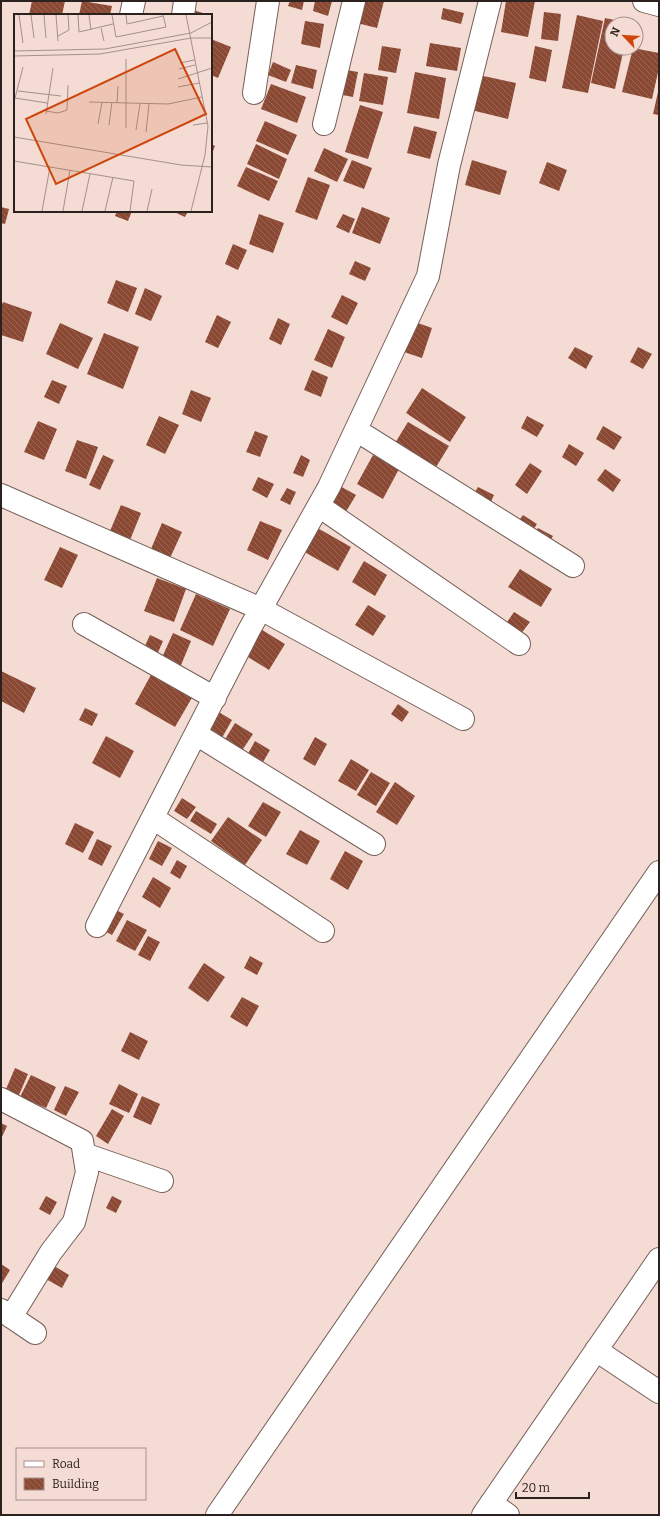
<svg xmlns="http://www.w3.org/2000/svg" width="660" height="1516" font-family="Bitter,serif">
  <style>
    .building { fill: url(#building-back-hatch) }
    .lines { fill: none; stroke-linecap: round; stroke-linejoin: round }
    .street-casing { stroke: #755f58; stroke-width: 24 }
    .street { stroke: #fff; stroke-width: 22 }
    .inset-road { fill: none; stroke: #a4918b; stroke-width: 1 }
    .view { fill: #cd470c; fill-opacity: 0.15; stroke: #cd470c; stroke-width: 2 }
    .inset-edge { fill: none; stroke: #2b221f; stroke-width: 2 }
  </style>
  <defs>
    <pattern id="building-back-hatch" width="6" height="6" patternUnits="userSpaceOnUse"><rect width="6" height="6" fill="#8b4934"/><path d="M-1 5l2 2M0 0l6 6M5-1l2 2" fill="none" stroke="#986656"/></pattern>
  </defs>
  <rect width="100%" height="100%" fill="#f4dbd3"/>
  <path class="building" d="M32,1H65L62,15H29Z
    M82,1L112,6L110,15H79Z
    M290,1H304L302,10L288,6Z
    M315,1H332L328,16L313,11Z
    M363,1H384L377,28L357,23Z
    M506,1H535L528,37L501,32Z
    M187,8L209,15H185Z
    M443,8L464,13L461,24L441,19Z
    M544,12L561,14L558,41L541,39Z
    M577,15L603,21L588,93L562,88Z
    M605,18L628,23L612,24V48H624L615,89L591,83Z
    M305,21L324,24L320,48L301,44Z
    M211,39L231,47L218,78L211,75Z
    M430,43L461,48L457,71L426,66Z
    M382,46L401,49L396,73L378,70Z
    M535,46L552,50L546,82L529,78Z
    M633,48L659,53V68L652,99L622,92Z
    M273,62L291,70L286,82L268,75Z
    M296,65L317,70L313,89L291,83Z
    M341,69L358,72L353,97L337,94Z
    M415,72L446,78L439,119L407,113Z
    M364,73L388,77L383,105L359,101Z
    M479,75L516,83L508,119L471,110Z
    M271,84L306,97L297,123L261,109Z
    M658,92H659V115L653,114Z
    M360,105L383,112L368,159L345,152Z
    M265,121L297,135L288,155L256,141Z
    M414,126L437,132L430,159L407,153Z
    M211,144L215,146L211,156Z
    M256,144L287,159L279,179L247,164Z
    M324,148L348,159L337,182L314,171Z
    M352,160L372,168L364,189L343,181Z
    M472,160L507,171L500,195L465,185Z
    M547,162L567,170L559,191L539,183Z
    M246,167L278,181L269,201L237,186Z
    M308,177L330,185L317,220L295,212Z
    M1,207L9,209L5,224L1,223Z
    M362,207L390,218L380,244L352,233Z
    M117,211H132L128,221L115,216Z
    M172,211H188L185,217Z
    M259,214L284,223L273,253L249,244Z
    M343,214L355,219L349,233L336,227Z
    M233,244L247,250L238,270L225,264Z
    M355,261L371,268L365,281L349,274Z
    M116,280L137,288L128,312L107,303Z
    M145,288L162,296L151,321L135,314Z
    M342,295L358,303L347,325L331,317Z
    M3,302L32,312L23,342L1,335V307Z
    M217,315L231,322L218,348L205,342Z
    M278,318L290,324L281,345L269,339Z
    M415,322L432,328L422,358L404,352Z
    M60,323L93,338L78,369L46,354Z
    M328,329L345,337L332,368L314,360Z
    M104,333L139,347L123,389L87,374Z
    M575,347L593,356L586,369L568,358Z
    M638,347L652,354L643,369L630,362Z
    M312,370L328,377L321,397L304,390Z
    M52,380L67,386L59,404L44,397Z
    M422,388L466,417L450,442L406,413Z
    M191,390L211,398L201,422L182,414Z
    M159,416L179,425L165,454L146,445Z
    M527,416L544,425L537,437L521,428Z
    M38,421L57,429L44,460L24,452Z
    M408,422L449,446L433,472L392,448Z
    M603,426L622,437L614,450L596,439Z
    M255,431L268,436L260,457L246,452Z
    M77,440L98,447L86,479L65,471Z
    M569,444L584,453L576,466L562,457Z
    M103,455L114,460L100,490L89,485Z
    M301,455L310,460L303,477L293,473Z
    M373,455L399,469L383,499L357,484Z
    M530,463L542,471L527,494L515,485Z
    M605,469L621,480L613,492L597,480Z
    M258,477L274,484L267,498L252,490Z
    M340,486L356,495L344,515L328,505Z
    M478,487L494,495L489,506L472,497Z
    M287,488L296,492L290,505L280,500Z
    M121,505L141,513L130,540L110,531Z
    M523,515L537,524L529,536L515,526Z
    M260,521L282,530L268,560L247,550Z
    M162,523L182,532L170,558L151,549Z
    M314,526L351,547L338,571L301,550Z
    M538,528L553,536L547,546L533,537Z
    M60,547L78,555L62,588L44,580Z
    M364,561L387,575L375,596L352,582Z
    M520,569L552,589L541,607L508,587Z
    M157,578L186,589L174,622L144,611Z
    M196,594L230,609L213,646L180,630Z
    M368,605L386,616L373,636L355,625Z
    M514,612L530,622L520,635L505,625Z
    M254,625L285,644L269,670L238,651Z
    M173,633L191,641L179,670L160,662Z
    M150,635L163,641L156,657L143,650Z
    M1,671L36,688L24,713L1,701Z
    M152,673L193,696L175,727L135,704Z
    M398,704L409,712L402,722L391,714Z
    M85,708L98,714L92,726L79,720Z
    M212,708L232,720L219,743L198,731Z
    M235,723L253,734L241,752L224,741Z
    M106,736L134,751L120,778L92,763Z
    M315,737L327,744L315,766L303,759Z
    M255,741L270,750L259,769L244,761Z
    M351,759L369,770L356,791L338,781Z
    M371,772L390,783L376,806L357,795Z
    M395,782L415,796L397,825L376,812Z
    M182,798L196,807L187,819L174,811Z
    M263,802L281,812L266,837L248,826Z
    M196,811L217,824L211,834L190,821Z
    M228,817L262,840L245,865L211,841Z
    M75,823L94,832L83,853L65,844Z
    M300,830L320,841L307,865L286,854Z
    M97,839L112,846L102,866L88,859Z
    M158,841L172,848L162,866L149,859Z
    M345,851L363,861L348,890L330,879Z
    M177,860L187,866L180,879L170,873Z
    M153,877L171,888L160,908L142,897Z
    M104,904L124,914L112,935L93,925Z
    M127,920L147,930L135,951L116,941Z
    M148,936L160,942L150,961L138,955Z
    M250,956L263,963L257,975L244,968Z
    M204,963L225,977L208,1002L188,988Z
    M242,997L259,1006L247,1027L230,1017Z
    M130,1032L148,1041L139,1060L121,1051Z
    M15,1068L28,1074L19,1095L6,1089Z
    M31,1075L56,1087L46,1108L20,1097Z
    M119,1084L138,1094L129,1113L109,1104Z
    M65,1086L79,1092L66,1116L54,1110Z
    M142,1096L160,1104L151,1125L133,1117Z
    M112,1109L124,1116L108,1144L96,1136Z
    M1,1123L7,1126L1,1139Z
    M46,1196L57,1202L50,1215L39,1209Z
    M112,1196L122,1201L116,1213L106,1208Z
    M1,1264L10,1270L1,1285Z
    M51,1264L69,1275L62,1288L44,1278Z"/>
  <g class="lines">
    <defs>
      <path id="street" d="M644,1L659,5
        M131,15L134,1
        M183,15L185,1
        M254,93L268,1
        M324,124L354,1
        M356,430L573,566
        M1,495L261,609L463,719
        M319,506L519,644
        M84,624L215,698
        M196,734L374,844
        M153,818L323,931
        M97,926L249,630L329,487L428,276L449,165L490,1
        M1,1099L82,1141L87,1172L74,1222L51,1252L11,1317
        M84,1154L162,1181
        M1,1310L35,1333
        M596,1350L659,1392
        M491,1503L508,1515
        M217,1515L659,872
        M483,1515L659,1259"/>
    </defs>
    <use href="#street" class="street-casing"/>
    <use href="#street" class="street"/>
  </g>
  <g transform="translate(14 14)">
    <rect width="198" height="198" fill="#f4dbd3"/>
    <path class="inset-road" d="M5,1L9,29M17,1L20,24M30,1L32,24M42,1L44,27M64,1L65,18L99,10M75,1L77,16M98,1L102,23L152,13L149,1M112,1L113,10L149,2M172,1L194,112L191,141L177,197M87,14L90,27M177,19L198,8M44,22L55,16L54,1M177,24H198M0,37L91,35L177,19M0,42L86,40L177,24M166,49L180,46M165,55L181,51M164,65L198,54M164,73L185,69M4,77L47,82M1,84L33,89M0,88L9,53M75,88L154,90L188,83M103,89L104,72M32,97L44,99L53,96L54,71M32,100L39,54M84,110L88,88M95,111L98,88M179,111L193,109M112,114V45M122,116L126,90M132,118L135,90M0,123L167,151L198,153M0,147L120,167L116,197M28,197L36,153M49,197L56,156M68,197L76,160M91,197L99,163M133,197L138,175"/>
    <path class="view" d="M161,35L192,100L42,170L12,105Z"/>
    <rect width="198" height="198" class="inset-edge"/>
  </g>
  <rect width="660" height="1516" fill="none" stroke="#2b221f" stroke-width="4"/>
  <rect x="16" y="1448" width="130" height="52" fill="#f4dbd3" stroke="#a4918b"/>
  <rect x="24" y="1461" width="20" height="6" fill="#ffffff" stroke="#a4918b"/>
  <text x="52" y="1468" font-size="12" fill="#2b221f">Road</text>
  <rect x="24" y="1478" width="20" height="12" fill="url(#building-back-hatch)" stroke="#a4918b"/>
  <text x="52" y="1488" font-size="12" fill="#2b221f">Building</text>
  <g transform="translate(624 36) rotate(295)"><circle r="19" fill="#f4dbd3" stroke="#a4918b"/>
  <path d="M0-3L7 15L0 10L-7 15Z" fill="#cd470c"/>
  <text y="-6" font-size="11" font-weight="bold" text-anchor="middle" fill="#2b221f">N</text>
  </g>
  <path d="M516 1492v6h73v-6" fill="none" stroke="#2b221f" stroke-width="2"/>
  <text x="522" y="1492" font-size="12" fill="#2b221f" stroke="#f4dbd3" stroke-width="3" paint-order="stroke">20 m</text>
</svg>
